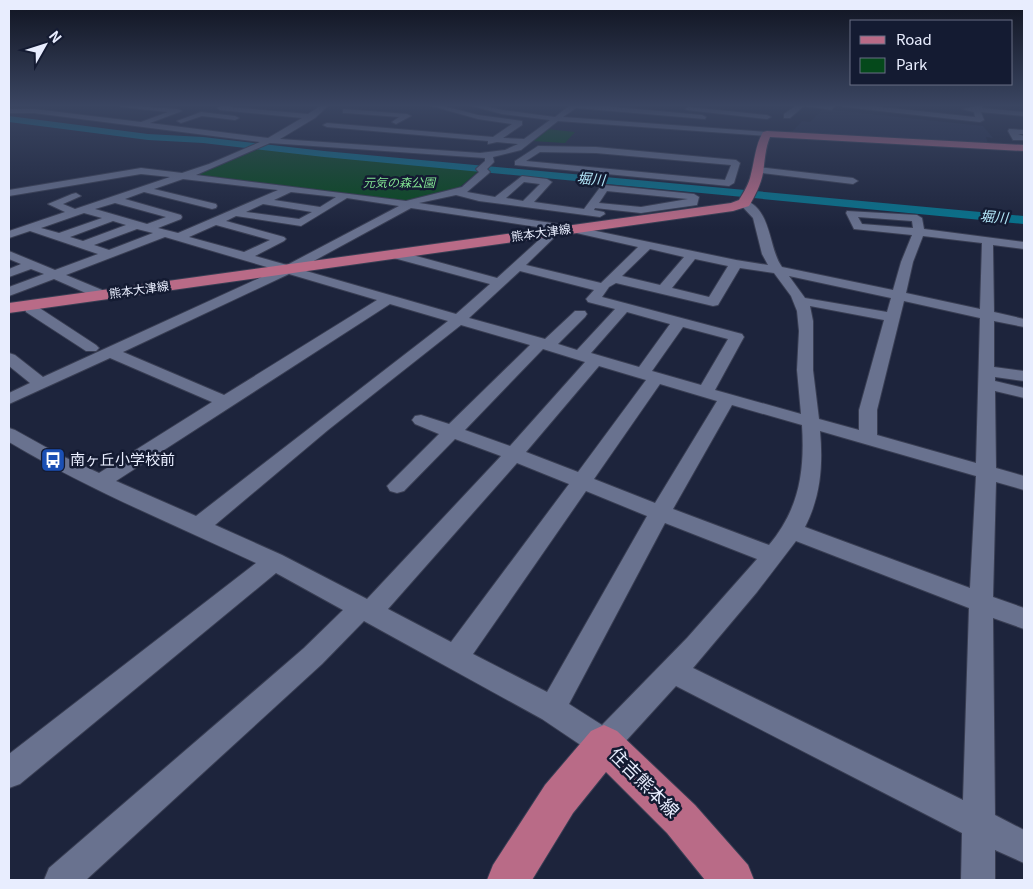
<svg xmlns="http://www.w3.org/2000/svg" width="1033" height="889" font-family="Georgia,'Noto Sans JP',serif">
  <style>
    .built { fill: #242d4b }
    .green { fill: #05491b }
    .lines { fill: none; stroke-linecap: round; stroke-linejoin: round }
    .river { fill: #06738d; fill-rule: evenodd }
    .minor-casing { stroke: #393e53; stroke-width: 2 }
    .major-casing { stroke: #393e53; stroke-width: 2 }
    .minor { fill: #69728f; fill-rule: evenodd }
    .major { fill: #b96b87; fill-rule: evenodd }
    .labels { text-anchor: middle; stroke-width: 5; stroke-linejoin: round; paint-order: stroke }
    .far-park-label { font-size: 12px; font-style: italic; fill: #82e492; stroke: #141b32 }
    .far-street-label { font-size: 12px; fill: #e8edfe; stroke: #141b32 }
    .far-water-label { font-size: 14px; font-style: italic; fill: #b3e7f9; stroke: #141b32 }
    .poi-label { font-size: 15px; fill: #e8edfe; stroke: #141b32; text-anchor: start }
    .near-street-label { font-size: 18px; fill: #e8edfe; stroke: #141b32 }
  </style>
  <rect width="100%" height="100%" fill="#1d243c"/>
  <path class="built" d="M823,109L983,126L993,138L986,137L988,144L790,134L802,121L810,122Z"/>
  <path class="green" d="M547,129L575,132L565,143L532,141Z
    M259,149L481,169L455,191L405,204L191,177Z"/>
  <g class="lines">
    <path class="river" d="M9,116L148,134L203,137L324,151L1024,216V224L324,157L203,143L148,140L9,122Z"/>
    <defs>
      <path id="minor" d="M118,105L178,109L182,111L150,123L268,138L302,118L220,110L217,108L222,105H232L230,107L308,114L322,105H329L315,118L280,139L480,153L505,150L518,144L497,142L488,144V141L327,127L323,125L327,123L493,137L512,124L478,119L428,105H439L478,115L522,121V125L503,138L524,139L550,120L502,114L468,105H480L502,110L555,117L569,106L568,105H593L702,115L706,117L705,119L576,108L563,117L767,132L771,134L767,136L558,121L521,150L493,157L494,162L487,169L490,172L488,174L467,192L495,197L522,176L547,179L552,182L534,202L584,209L601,186L604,185L694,194L699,197L697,205L641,213L595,208L594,210L604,212L605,214L600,217L479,201L456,195L419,203L572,226L736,260L768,265L762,254L753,218L739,203L744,200C772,208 768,248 782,267L893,290L901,262L912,235L854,229L846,213L847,211L917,215L922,218L924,229L1024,242V249L993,245V248L994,312L1024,319V327L994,321V367L1024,371V381L995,377V381L1024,388V398L995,391L996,468L1024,476V490L996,482L993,597L1024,608V629L993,618L995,815L1024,830V863L995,850V880H961L962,833L676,686L614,754L604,759L594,754L542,719L364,621L322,664L86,880H44L49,868L304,648L343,610L276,573L20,784L9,788V754L256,563C173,524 87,489 9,442V428L15,430L60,455L99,473L212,402L110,358L9,404V393L30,383L9,366V353L15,355L43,377L277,270L165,237L66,275L107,292L109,295L107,298H97L54,279L9,296V287L44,274L31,269L9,277V269L21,264L9,259V251L55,270L98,254L30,231L9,238V231L65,212L48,204L72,194L76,193L81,196L63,204L75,209L170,177L141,174L9,196V190L141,168L182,173L209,164L260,142L34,113H9V109H34L141,122L168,112L121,107ZM270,143L485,158V161L476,169L479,172L462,187L406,201L196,175ZM183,179L278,190L178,233L158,228L181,219L182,217L181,215L125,199L144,192L212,209L216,208L217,206L216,204L154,189ZM524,182L540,184L523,201L506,198ZM607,191L688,199L641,207L599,203ZM291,192L336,197L320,207L274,200ZM347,198L399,206L287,265L255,256L284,241L286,239L284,237L226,221L236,216L301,226ZM115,203L166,217L147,224L95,209ZM263,204L312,212L299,219L246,212ZM411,208L551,229L497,278L394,250L390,251L388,254L390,257L490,284L456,314L299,269ZM84,213L102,218L59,233L41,228ZM858,217L912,221L913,228L862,224ZM113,221L126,225L83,241L70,237ZM216,225L270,240L244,252L189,237ZM137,229L153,233L109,250L94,245ZM561,231L572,232L638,247L601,283L526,265ZM923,236L982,243L980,309L906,293L913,262ZM650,249L684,257L660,285L622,276ZM695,259L728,266L709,297L672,288ZM740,268L774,273L791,296L797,311L799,331L797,370L801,414L715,390L744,337L742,334L602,297L609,287L616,283L713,306L718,305ZM520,271L594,290L586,299L588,302L615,309L577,350L558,344L585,317L587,314L585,311H575L545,339L469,318ZM289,274L377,300L224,395L123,352ZM789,276L891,298L887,312L805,298ZM904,301L980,318L976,463L877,435V410ZM390,304L448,321L196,516L116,481ZM810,306L884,320L859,410V430L819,419L813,370V321ZM627,312L670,324L639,367L591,353ZM461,325L530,345L449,424L421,415L415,416L412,420L415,424L439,434L387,486L390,491L397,493L404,491L455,439L501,456L367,599L282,555L215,525L328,430ZM683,327L728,339L701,385L652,371ZM543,349L585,362L510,446L465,430ZM599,366L646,380L578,472L526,452ZM660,384L717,401L655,503L594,479ZM732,405L802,425C805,472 799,509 769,545L673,509ZM820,431L976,476L970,588L805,527C821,496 823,464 820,431ZM517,463L569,484L451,642L388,609ZM586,491L647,516L547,692L473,654ZM665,523L757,559L687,638L602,725L569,704ZM796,541L969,608L963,800L693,668L757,592Z
        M797,105H837L831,110L804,106L790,118H784V114Z
        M841,105H862L975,117L974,112L962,109L982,105V108L1024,112V116L981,112L984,120L980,122L844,107Z
        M689,107L767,115L771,117L767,119L687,110L685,109Z
        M343,109L407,114L411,116L396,124L392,122L399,117L346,113H343Z
        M201,112L235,116L239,118L235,120L202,116L181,123L177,121Z
        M1009,129L1024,130V134H1018L1024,136V140H1013L1008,131Z
        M538,146L596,147L736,160L740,163L734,183L729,186L515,165V161ZM540,152L596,153L731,165L725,180L526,161Z
        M757,167L853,178L858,181L853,184L754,172L752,170Z
        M31,301L36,302L38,307L96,345L99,348L96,351H86L26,312L24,305Z"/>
      <path id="major" d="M767,131L1024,145V151L770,137C765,149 765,160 763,173C761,184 755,196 749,206L733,211L9,313V303L731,203L739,200C744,192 749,184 751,174C755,159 755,146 763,132Z
        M604,725L617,731L695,805L748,865L754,880H705L667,833L606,772L573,813L532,880H487L493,865L545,785L591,731Z"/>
    </defs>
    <use href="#minor" class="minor-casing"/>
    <use href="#major" class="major-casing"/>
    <use href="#minor" class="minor"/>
    <use href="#major" class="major"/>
  </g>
  <linearGradient id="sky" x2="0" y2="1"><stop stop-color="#101421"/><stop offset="0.46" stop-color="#3a4561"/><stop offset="1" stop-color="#3a4561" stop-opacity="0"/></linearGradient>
  <rect width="1033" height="229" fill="url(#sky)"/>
  <defs>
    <symbol id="bus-square" viewBox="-11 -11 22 22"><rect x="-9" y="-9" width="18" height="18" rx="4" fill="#1a4fb4" stroke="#141b32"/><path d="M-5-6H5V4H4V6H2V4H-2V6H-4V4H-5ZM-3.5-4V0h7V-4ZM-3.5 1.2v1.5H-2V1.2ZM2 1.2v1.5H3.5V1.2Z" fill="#fff"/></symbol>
  </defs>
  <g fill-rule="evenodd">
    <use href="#bus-square" x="39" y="446" width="28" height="28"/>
  </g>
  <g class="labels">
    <g class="far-park-label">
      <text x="399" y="187">元気の森公園</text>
    </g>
    <g class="far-street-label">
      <text transform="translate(541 233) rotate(-8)" y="4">熊本大津線</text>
      <text transform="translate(139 290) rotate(-8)" y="4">熊本大津線</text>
    </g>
    <g class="far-water-label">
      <text transform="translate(591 179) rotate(5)" y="5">堀川</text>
      <text transform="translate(994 217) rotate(5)" y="5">堀川</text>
    </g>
    <g class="poi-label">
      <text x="70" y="465">南ヶ丘小学校前</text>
    </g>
    <g class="near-street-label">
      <text transform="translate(644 783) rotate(45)" y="6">住吉熊本線</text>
    </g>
  </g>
  <rect width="1033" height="889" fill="none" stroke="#e8edfe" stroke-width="20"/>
  <rect x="850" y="20" width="162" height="65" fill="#141b32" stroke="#696f84"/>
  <rect x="860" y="36" width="25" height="8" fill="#b96b87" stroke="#696f84"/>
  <text x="896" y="45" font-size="15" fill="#e8edfe">Road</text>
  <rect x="860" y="58" width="25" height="15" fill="#05491b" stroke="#696f84"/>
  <text x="896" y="70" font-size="15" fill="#e8edfe">Park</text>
  <g transform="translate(45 45) rotate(51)" stroke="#141b32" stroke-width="4" paint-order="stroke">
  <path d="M0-4L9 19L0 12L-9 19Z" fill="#e8edfe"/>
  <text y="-8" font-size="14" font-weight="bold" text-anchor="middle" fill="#e8edfe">N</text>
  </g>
</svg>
